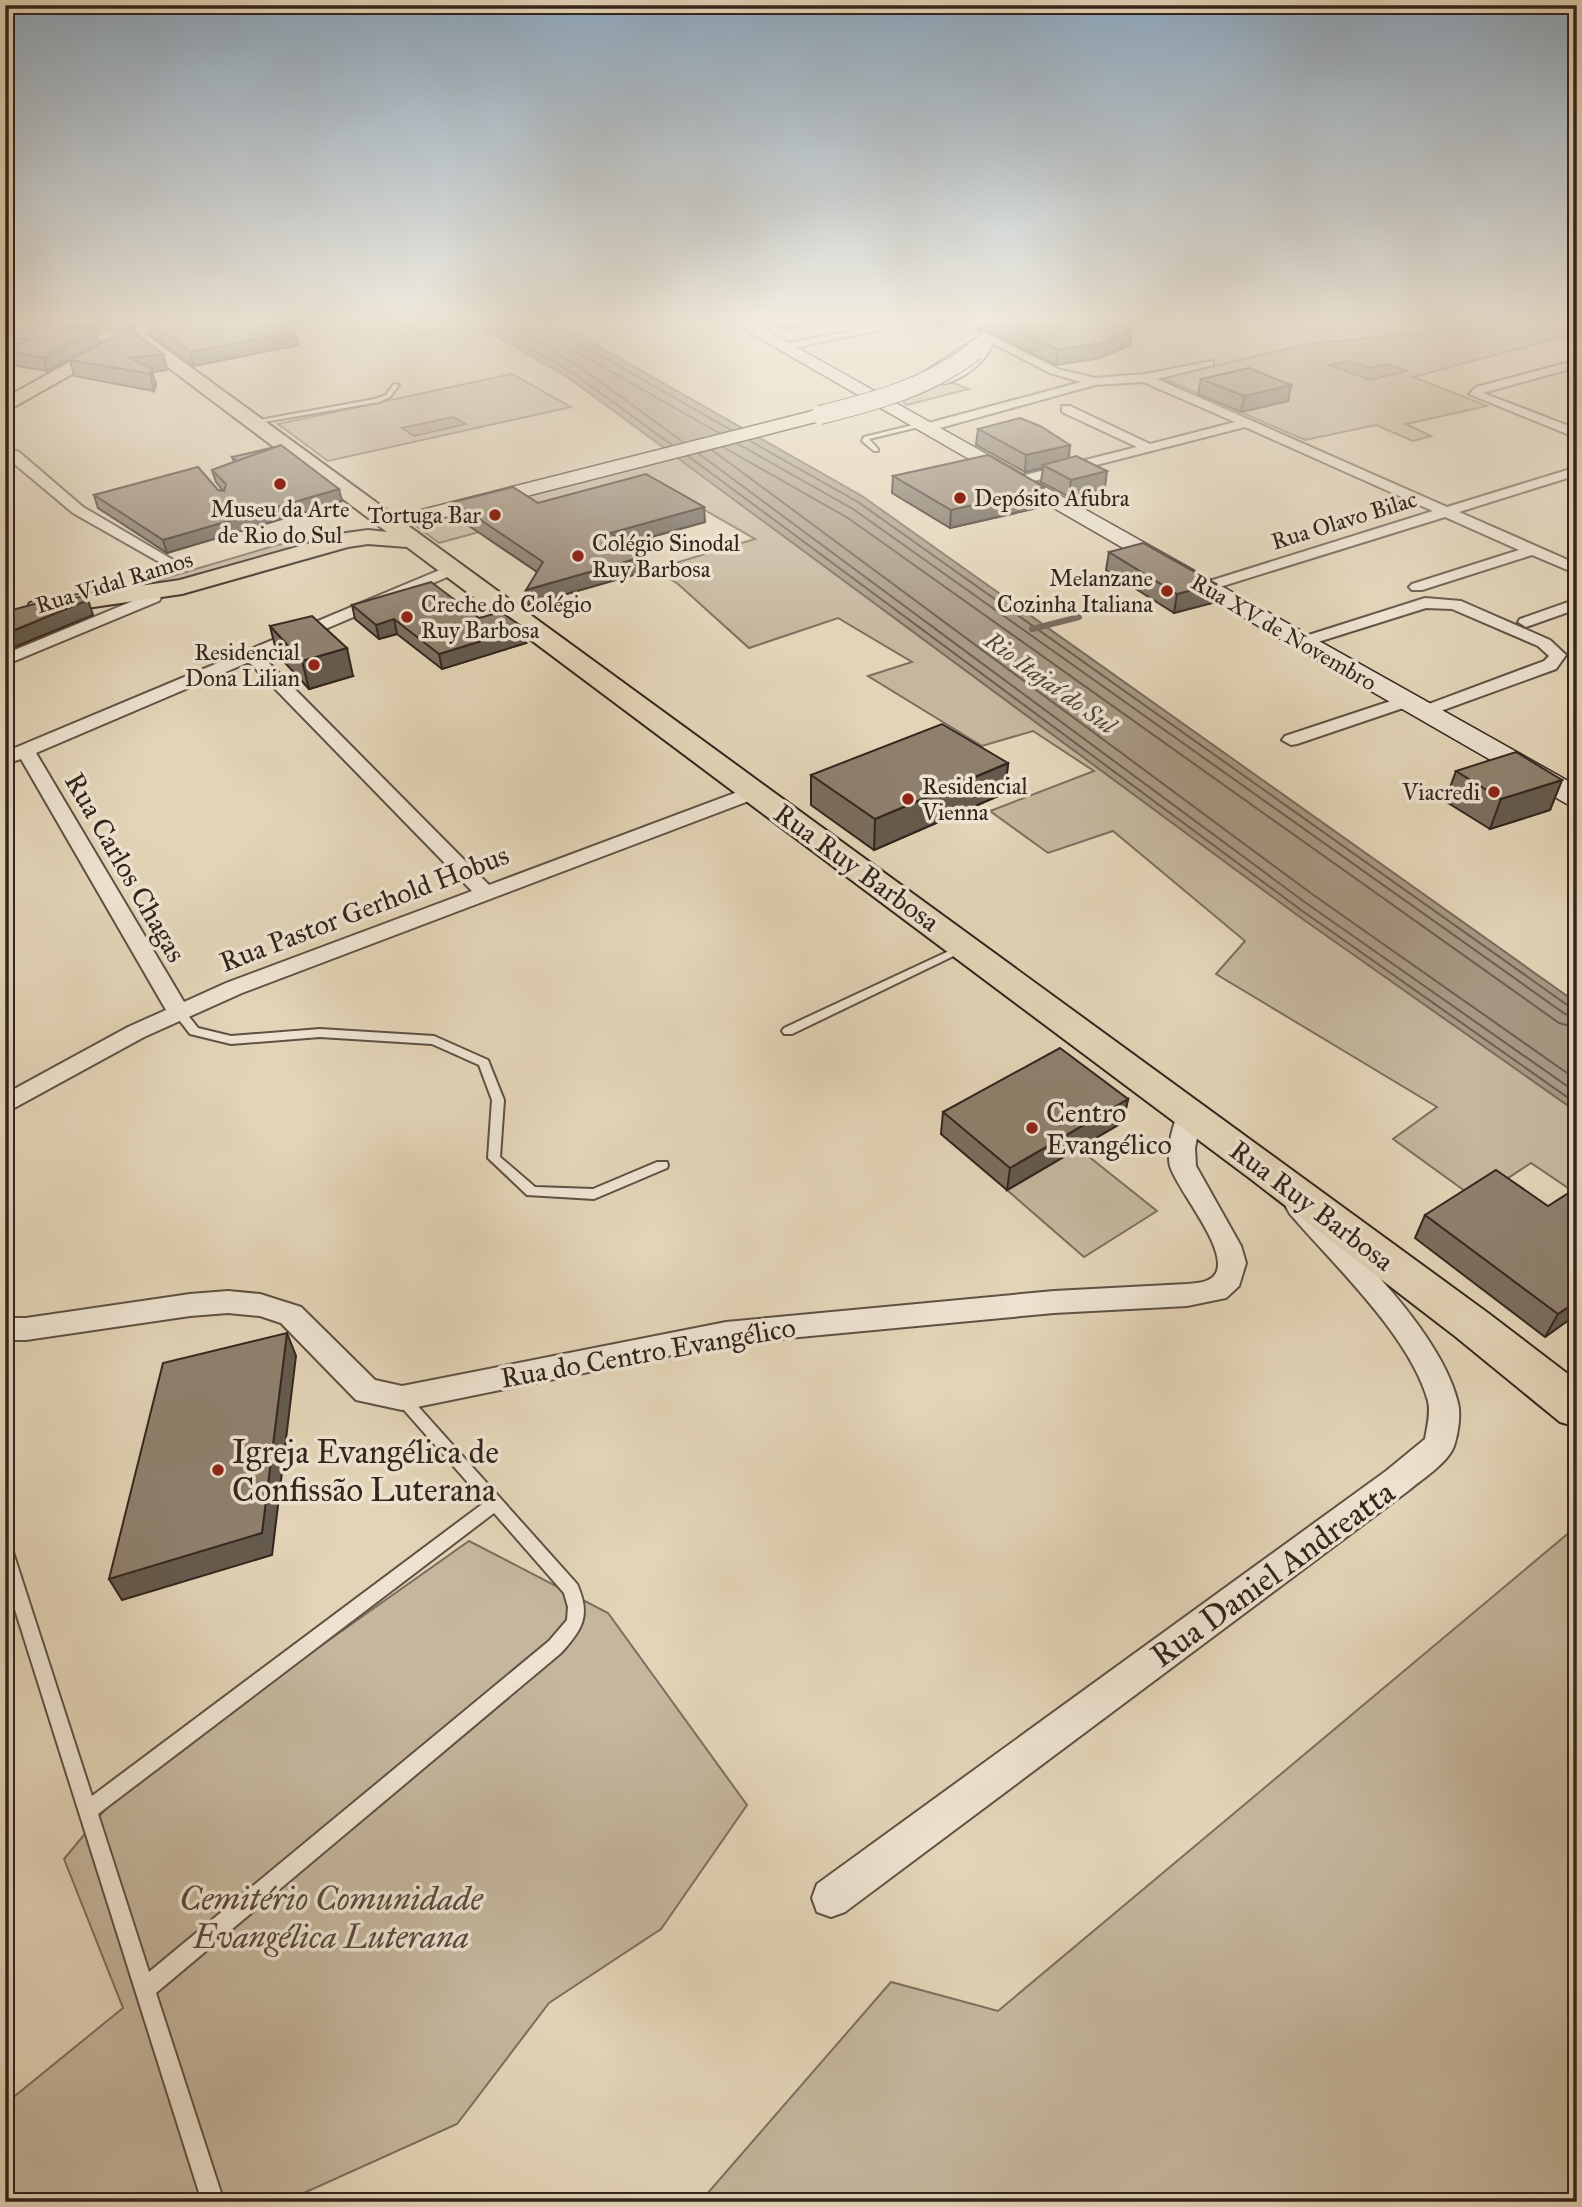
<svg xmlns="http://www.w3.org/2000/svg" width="1582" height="2207" font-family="'IM FELL Great Primer',serif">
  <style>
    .green { fill: #c5b69d; stroke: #7c6e5e; stroke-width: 2 }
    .water { fill: #a79883; stroke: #796a5b; stroke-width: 2 }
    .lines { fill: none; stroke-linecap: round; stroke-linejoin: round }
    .shore { stroke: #6d5e50; stroke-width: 2 }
    .stream { stroke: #796a5b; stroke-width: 6 }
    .lane-casing { stroke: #5f5144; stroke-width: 4 }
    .street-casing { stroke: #5f5144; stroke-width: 4 }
    .secondary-casing { stroke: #33251e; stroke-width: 3 }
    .primary-casing { stroke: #33251e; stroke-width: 4 }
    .lane { fill: #ede3d0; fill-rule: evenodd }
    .street { fill: #ede3d0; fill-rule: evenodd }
    .secondary { fill: #ede3d0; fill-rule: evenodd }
    .primary { fill: #e3d4b7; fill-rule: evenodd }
    .secondary-bridge-casing { stroke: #33251e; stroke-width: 20; stroke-linecap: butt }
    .secondary-bridge { stroke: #ede3d0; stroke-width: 18 }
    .wall { fill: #7b6e5f; stroke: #33251e; stroke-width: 2 }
    .shaded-wall { fill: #645a4d; stroke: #33251e; stroke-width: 2 }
    .building { fill: #8f806e; stroke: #33251e; stroke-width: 2 }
    .poi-dot { fill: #8f2418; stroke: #ede3d0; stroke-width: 2.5 }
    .labels { text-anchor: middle; stroke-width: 7; stroke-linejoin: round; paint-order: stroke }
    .far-poi-label { font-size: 23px; fill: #33251e; stroke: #ede3d0; text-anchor: start }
    .far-street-label { font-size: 23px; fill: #33251e; stroke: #ede3d0 }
    .far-water-label { font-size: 24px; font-style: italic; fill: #56483c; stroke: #ede3d0 }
    .street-label { font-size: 28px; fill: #33251e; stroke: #ede3d0 }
    .poi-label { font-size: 28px; fill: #33251e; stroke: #ede3d0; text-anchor: start }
    .near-poi-label { font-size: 33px; fill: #33251e; stroke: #ede3d0; text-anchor: start }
    .near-street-label { font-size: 33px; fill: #33251e; stroke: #ede3d0 }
    .near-park-label { font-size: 33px; font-style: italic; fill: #58493e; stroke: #ede3d0 }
  </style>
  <rect width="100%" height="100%" fill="#e3d4b7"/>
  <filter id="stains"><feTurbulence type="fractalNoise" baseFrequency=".00286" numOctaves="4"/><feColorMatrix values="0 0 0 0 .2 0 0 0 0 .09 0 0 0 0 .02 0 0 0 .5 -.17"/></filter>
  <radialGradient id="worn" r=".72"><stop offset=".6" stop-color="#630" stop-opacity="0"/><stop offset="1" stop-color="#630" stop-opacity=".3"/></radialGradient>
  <path class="green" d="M1545,321L1577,333L1413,377L1487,406L1406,424L1431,436L1413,441L1376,425L1305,440L1162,378L1308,344Z
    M512,374L571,407L328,461L278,424Z
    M948,381L969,389L906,405L903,401Z
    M674,454L1577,1106V1194L1531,1163L1476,1199L1393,1139L1437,1107L1216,974L1245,941L1113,831L1048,853L990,811L1094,771L1033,731L982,746L868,676L912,662L838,618L749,648L678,584L655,569L755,539L661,485L539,517L510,498Z
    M451,513L479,532L439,543L412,523Z
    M302,541H321L235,570L111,594L277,545Z
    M1078,1148L1157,1211L1084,1257L1007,1190Z
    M1577,1526V2202H700L891,1982L998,2011Z
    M469,1541L608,1613L747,1805L661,1929L549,2003L457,2124L284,2202H5V2104L123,2008L64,1859L127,1783Z"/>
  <path class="water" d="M468,320H552L862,496L1577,1003V1112L1297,915L569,378Z
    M1348,361L1370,368L1388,364L1407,371L1370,380L1329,365Z
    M453,417L466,424L414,436L402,428Z"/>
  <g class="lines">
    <path class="shore" d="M482,320L573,373L672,445
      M500,320L577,365L683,442
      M542,320L543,329L550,337L719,433
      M550,320L554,329L731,430
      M750,441L858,502L1570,1007L1577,1009
      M738,444L853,509L1565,1014L1577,1017
      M723,447L848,518L1559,1023L1577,1028
      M712,450L1312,894L1577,1080
      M699,454L1306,903L1577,1093
      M688,456L1301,910L1577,1104"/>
    <path class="stream" d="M1032,629L1079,617"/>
    <defs>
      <path id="lane" d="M394,384L399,385L390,397L379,402L252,424L249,422L375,399L386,395Z
        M921,423L923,426L869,439L878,449V451H874L862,441L864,437Z
        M964,944L968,945L969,947L968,949L792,1034H784L782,1031L784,1028Z
        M179,1008L183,1009L198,1028L231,1036L320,1029L434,1036L488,1060L504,1100L500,1157L535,1187L593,1189L657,1162H667L668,1165L667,1168L594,1199L527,1195L488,1158L492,1100L479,1065L432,1044L320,1037L231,1044L190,1034L173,1012Z
        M402,1392L407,1394L577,1584C591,1615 583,1629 561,1653L156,1993L224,2202H202L5,1578V1545L11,1547L13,1552L92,1796L485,1502L397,1402L395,1398L397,1394ZM494,1513L564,1593L568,1607L567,1620L549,1641L149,1972L98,1814Z"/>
      <path id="street" d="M58,320H71L41,337L32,335Z
        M906,320H927L784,350L778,347L784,344Z
        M1091,320H1128L1123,323L1095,325L1091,324Z
        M984,332L1058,369L1095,378L1145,374L1213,361V365L1157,379L1447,507L1577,467V475L1459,512L1577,564V574L1532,555L1422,590H1412L1409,587L1412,584L1519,550L1445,517L1210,590H1200L1197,587L1200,584L1433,511L1245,427L1018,485L1013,484V478L1137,447L1062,412V406H1070L1150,444L1235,422L1143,382L1095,385L929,431H921V425L1081,382L1050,373L980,337V333Z
        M1577,360V367L1483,393L1577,429V438L1469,394L1476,387Z
        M5,448L19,452L83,507L180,564L178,567H168L73,513L5,456Z
        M454,564L459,566L462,569L459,572L262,656L489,885L748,788H762L764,792L762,796L242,993L144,1037L5,1113V1094L128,1027L166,1010L21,759L5,764V752ZM249,662L472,891L226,983L184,1002L36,753Z
        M142,588L161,598L159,601L5,665V654L140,598L134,593Z
        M1425,598L1461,601L1550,640L1566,655L1556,669L1424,717L1418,716L1415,712L1418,708L1544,661L1549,656L1538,646L1452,609L1426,608L1302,647L1294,642L1296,639Z
        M1577,599V609L1526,627L1518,622L1520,619Z
        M1406,696L1412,697L1415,701L1412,705L1297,744L1291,745L1282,740L1285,736Z
        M1190,1106L1199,1108L1202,1114L1195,1148L1196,1166L1241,1246L1246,1263L1239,1286L1226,1298L1187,1306L1054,1313L726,1344L402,1410L356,1400L281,1323L260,1316L228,1313L190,1316L26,1340H5V1318H26L190,1294L228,1291L260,1294L301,1307L375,1380L402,1386L726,1322L1054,1291L1187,1284C1196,1283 1211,1283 1216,1273C1229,1249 1177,1190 1170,1166C1166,1149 1173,1122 1181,1108Z
        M1299,1197L1308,1200C1356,1254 1441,1332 1458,1403C1461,1415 1458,1434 1454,1446C1448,1463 1422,1479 1408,1491L845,1912L831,1917L817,1912L812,1898L817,1884L1386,1471L1425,1439C1427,1427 1431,1413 1428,1401C1410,1336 1334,1265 1290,1214L1286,1207L1290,1200Z"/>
      <path id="secondary" d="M151,320H172L136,339L130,341L122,336Z
        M728,320H748L1577,786V807L1567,804Z
        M983,334L989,336L993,344C985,363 964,379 944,384L935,379L938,375H928L925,371Z
        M820,409L829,415L827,419L394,530L386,529L383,524L386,519Z"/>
      <path id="primary" d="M5,329L107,330L148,336L1488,1313L1577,1381V1427L1560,1422L1456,1337L1252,1180L407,547L368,544L348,547L182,594L39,615L30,613L27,608L30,603L39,601L180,580L346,533L368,530L387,532L137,344L127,343L5,412V398L109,340L5,339Z"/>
    </defs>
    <use href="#lane" class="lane-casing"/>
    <use href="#street" class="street-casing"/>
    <use href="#secondary" class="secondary-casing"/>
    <use href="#primary" class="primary-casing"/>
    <use href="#lane" class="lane"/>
    <use href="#street" class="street"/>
    <use href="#secondary" class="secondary"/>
    <use href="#primary" class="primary"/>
    <defs>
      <path id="secondary-bridge" d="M820,415C876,401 929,387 975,351"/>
    </defs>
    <use href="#secondary-bridge" class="secondary-bridge-casing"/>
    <use href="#secondary-bridge" class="secondary-bridge"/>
  </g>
  <path class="wall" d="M62,320H146L127,330L65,327Z
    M766,320H831L786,329Z
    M978,320H1104L1130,345L1099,358L1056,365L985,330H977Z
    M147,321L295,332L298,345L193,366L150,334Z
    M5,330L99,343L47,371L11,365L6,351L11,349L10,348L5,347Z
    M163,354L167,370L152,372L156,385L154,391L74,376L70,360Z
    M1201,379L1291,385L1288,401L1241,412L1198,394Z
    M978,429L1070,445L1069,458L1105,488L1069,497L1041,482L1043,468L1025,472L976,445Z
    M232,457L342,501L167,553L98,508L94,495L218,490L223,491L216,482L212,470L234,462Z
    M893,476L1042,504L1037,505V508L950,528L892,493Z
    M454,502L538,503L705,522L627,544L647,571L528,605L537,572L456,517Z
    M1109,552L1212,603L1174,613L1106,570Z
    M352,605L479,618L526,643L442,669L397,634L379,639L355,619Z
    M270,626L353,676L309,689L277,654Z
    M1008,763L1005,793L874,850L811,805V775Z
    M1456,771L1562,780L1550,810L1490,829L1445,801Z
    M1128,1099L1123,1122L1007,1190L941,1134L943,1112Z
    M1425,1215L1577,1314L1545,1337L1415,1238Z"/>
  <path class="shaded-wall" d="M124,320H146L127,330Z
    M786,320H831L786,329Z
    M95,329L99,343L47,371L43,358Z
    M1132,331L1130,345L1099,358L1056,365L1058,350Z
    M295,332L298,345L193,366L190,352Z
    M163,354L167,370L152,372L156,385L154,391L150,374L130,358Z
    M1291,385L1288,401L1241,412L1244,396Z
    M1070,445L1068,461L1043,465V468L1025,472L1026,455Z
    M1107,471L1105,488L1069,497L1071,480Z
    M1044,487L1042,504L1037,505V508L950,528L951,510Z
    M339,489L342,501L167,553L163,540Z
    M704,507L705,522L611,548L610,533Z
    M646,556L647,571L528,605L526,590Z
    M1216,584L1212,603L1174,613L1177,594Z
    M88,600L93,615L5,651V634Z
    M394,619L397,634L379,639L376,625Z
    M524,628L526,643L442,669L439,654Z
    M347,648L353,676L309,689L302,661Z
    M1008,763L1005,793L874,850L875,819Z
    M1562,780L1550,810L1490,829L1501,799Z
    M1128,1099L1123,1122L1007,1190L1010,1168Z
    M1577,1301V1314L1545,1337L1558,1314Z
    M287,1333L296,1356L272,1555L122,1600L109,1579Z"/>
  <path class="building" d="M149,320H275L295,332L190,352L147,321Z
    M997,320H1104L1132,331L1101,343L1058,350Z
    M8,328L95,329L43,358L6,351L29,340L7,338L14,335L5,334V330Z
    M125,330L132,331L163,354L130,358L152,369L150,374L70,360Z
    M1249,368L1291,385L1244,396L1201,379Z
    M1020,418L1040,426L1070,445L1026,455L978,429Z
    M281,445L339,489L163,540L94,495L198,467L218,490L224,491L226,484L212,470Z
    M275,447L237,461L232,457Z
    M988,455L1044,487L1036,489L1039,490L951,510L893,476Z
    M1076,456L1107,471L1071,480L1043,465Z
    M646,474L704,507L610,533L646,556L526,590L543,562L454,502L513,487L538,503Z
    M1143,543L1216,584L1177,594L1109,552Z
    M431,582L479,618L501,612L524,628L439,654L394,619L376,625L352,605Z
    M87,596L88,600L5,634V612L38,603Z
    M312,616L347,648L302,661L270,626Z
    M942,724L1008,763L875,819L811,775Z
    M1516,752L1562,780L1501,799L1456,771Z
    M1060,1048L1128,1099L1010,1168L943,1112Z
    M1496,1170L1548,1206L1567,1194L1577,1201V1301L1558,1314L1425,1215Z
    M287,1333L262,1533L109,1579L163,1363Z"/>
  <linearGradient id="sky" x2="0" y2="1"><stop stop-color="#8ea9c0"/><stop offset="0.51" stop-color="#f2ecdf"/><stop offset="1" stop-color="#f2ecdf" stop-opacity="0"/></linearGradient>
  <rect width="1582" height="629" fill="url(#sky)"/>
  <g class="poi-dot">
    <circle cx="280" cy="484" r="7"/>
    <circle cx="960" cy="498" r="7"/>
    <circle cx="495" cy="515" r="7"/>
    <circle cx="578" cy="556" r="7"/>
    <circle cx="1167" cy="591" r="7"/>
    <circle cx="407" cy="617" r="7"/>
    <circle cx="314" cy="665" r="7"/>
    <circle cx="1494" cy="792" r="7"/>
    <circle cx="908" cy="799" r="7"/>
    <circle cx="1032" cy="1128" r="7"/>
    <circle cx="218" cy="1470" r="7"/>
  </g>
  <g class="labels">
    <g class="far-poi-label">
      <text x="974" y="506">Depósito Afubra</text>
      <text x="280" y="517" text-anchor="middle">Museu da Arte<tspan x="280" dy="26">de Rio do Sul</tspan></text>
      <text x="481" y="523" text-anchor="end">Tortuga Bar</text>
      <text x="592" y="551">Colégio Sinodal<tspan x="592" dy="26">Ruy Barbosa</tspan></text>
      <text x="1153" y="586" text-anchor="end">Melanzane<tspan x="1153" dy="26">Cozinha Italiana</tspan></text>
      <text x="421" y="612">Creche do Colégio<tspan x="421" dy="26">Ruy Barbosa</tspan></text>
      <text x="300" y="660" text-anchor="end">Residencial<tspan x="300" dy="26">Dona Lilian</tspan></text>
      <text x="922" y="794">Residencial<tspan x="922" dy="26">Vienna</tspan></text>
      <text x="1480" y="800" text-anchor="end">Viacredi</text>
    </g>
    <g class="far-street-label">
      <text transform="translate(1344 520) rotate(-17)" y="8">Rua Olavo Bilac</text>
      <text transform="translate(114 582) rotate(-17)" y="8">Rua Vidal Ramos</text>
      <text transform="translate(1284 632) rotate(30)" y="8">Rua XV de Novembro</text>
    </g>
    <g class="far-water-label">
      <text transform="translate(1050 683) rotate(36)" y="8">Rio Itajaí do Sul</text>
    </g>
    <g class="street-label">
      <text transform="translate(126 867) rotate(60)" y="10">Rua Carlos Chagas</text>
      <text transform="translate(857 867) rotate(36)" y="10">Rua Ruy Barbosa</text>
      <text transform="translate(364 908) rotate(-21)" y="10">Rua Pastor Gerhold Hobus</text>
      <text transform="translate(1312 1205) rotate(37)" y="10">Rua Ruy Barbosa</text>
      <text transform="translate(648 1352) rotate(-10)" y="10">Rua do Centro Evangélico</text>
    </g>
    <g class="poi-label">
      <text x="1046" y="1122">Centro<tspan x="1046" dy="32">Evangélico</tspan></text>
    </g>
    <g class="near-poi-label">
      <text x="232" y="1463">Igreja Evangélica de<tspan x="232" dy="38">Confissão Luterana</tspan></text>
    </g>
    <g class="near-street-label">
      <text transform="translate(1272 1573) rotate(-36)" y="12">Rua Daniel Andreatta</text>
    </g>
    <g class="near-park-label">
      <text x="331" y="1910">Cemitério Comunidade<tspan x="331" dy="38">Evangélica Luterana</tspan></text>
    </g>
  </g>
  <rect width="1582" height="2207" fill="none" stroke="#e3d4b7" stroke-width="28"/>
  <rect x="7" y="7" width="1568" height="2193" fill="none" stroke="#33251e" stroke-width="3.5"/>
  <rect x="14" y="14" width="1554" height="2179" fill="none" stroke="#33251e" stroke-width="2"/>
  <rect width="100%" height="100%" filter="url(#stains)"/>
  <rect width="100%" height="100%" fill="url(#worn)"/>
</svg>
